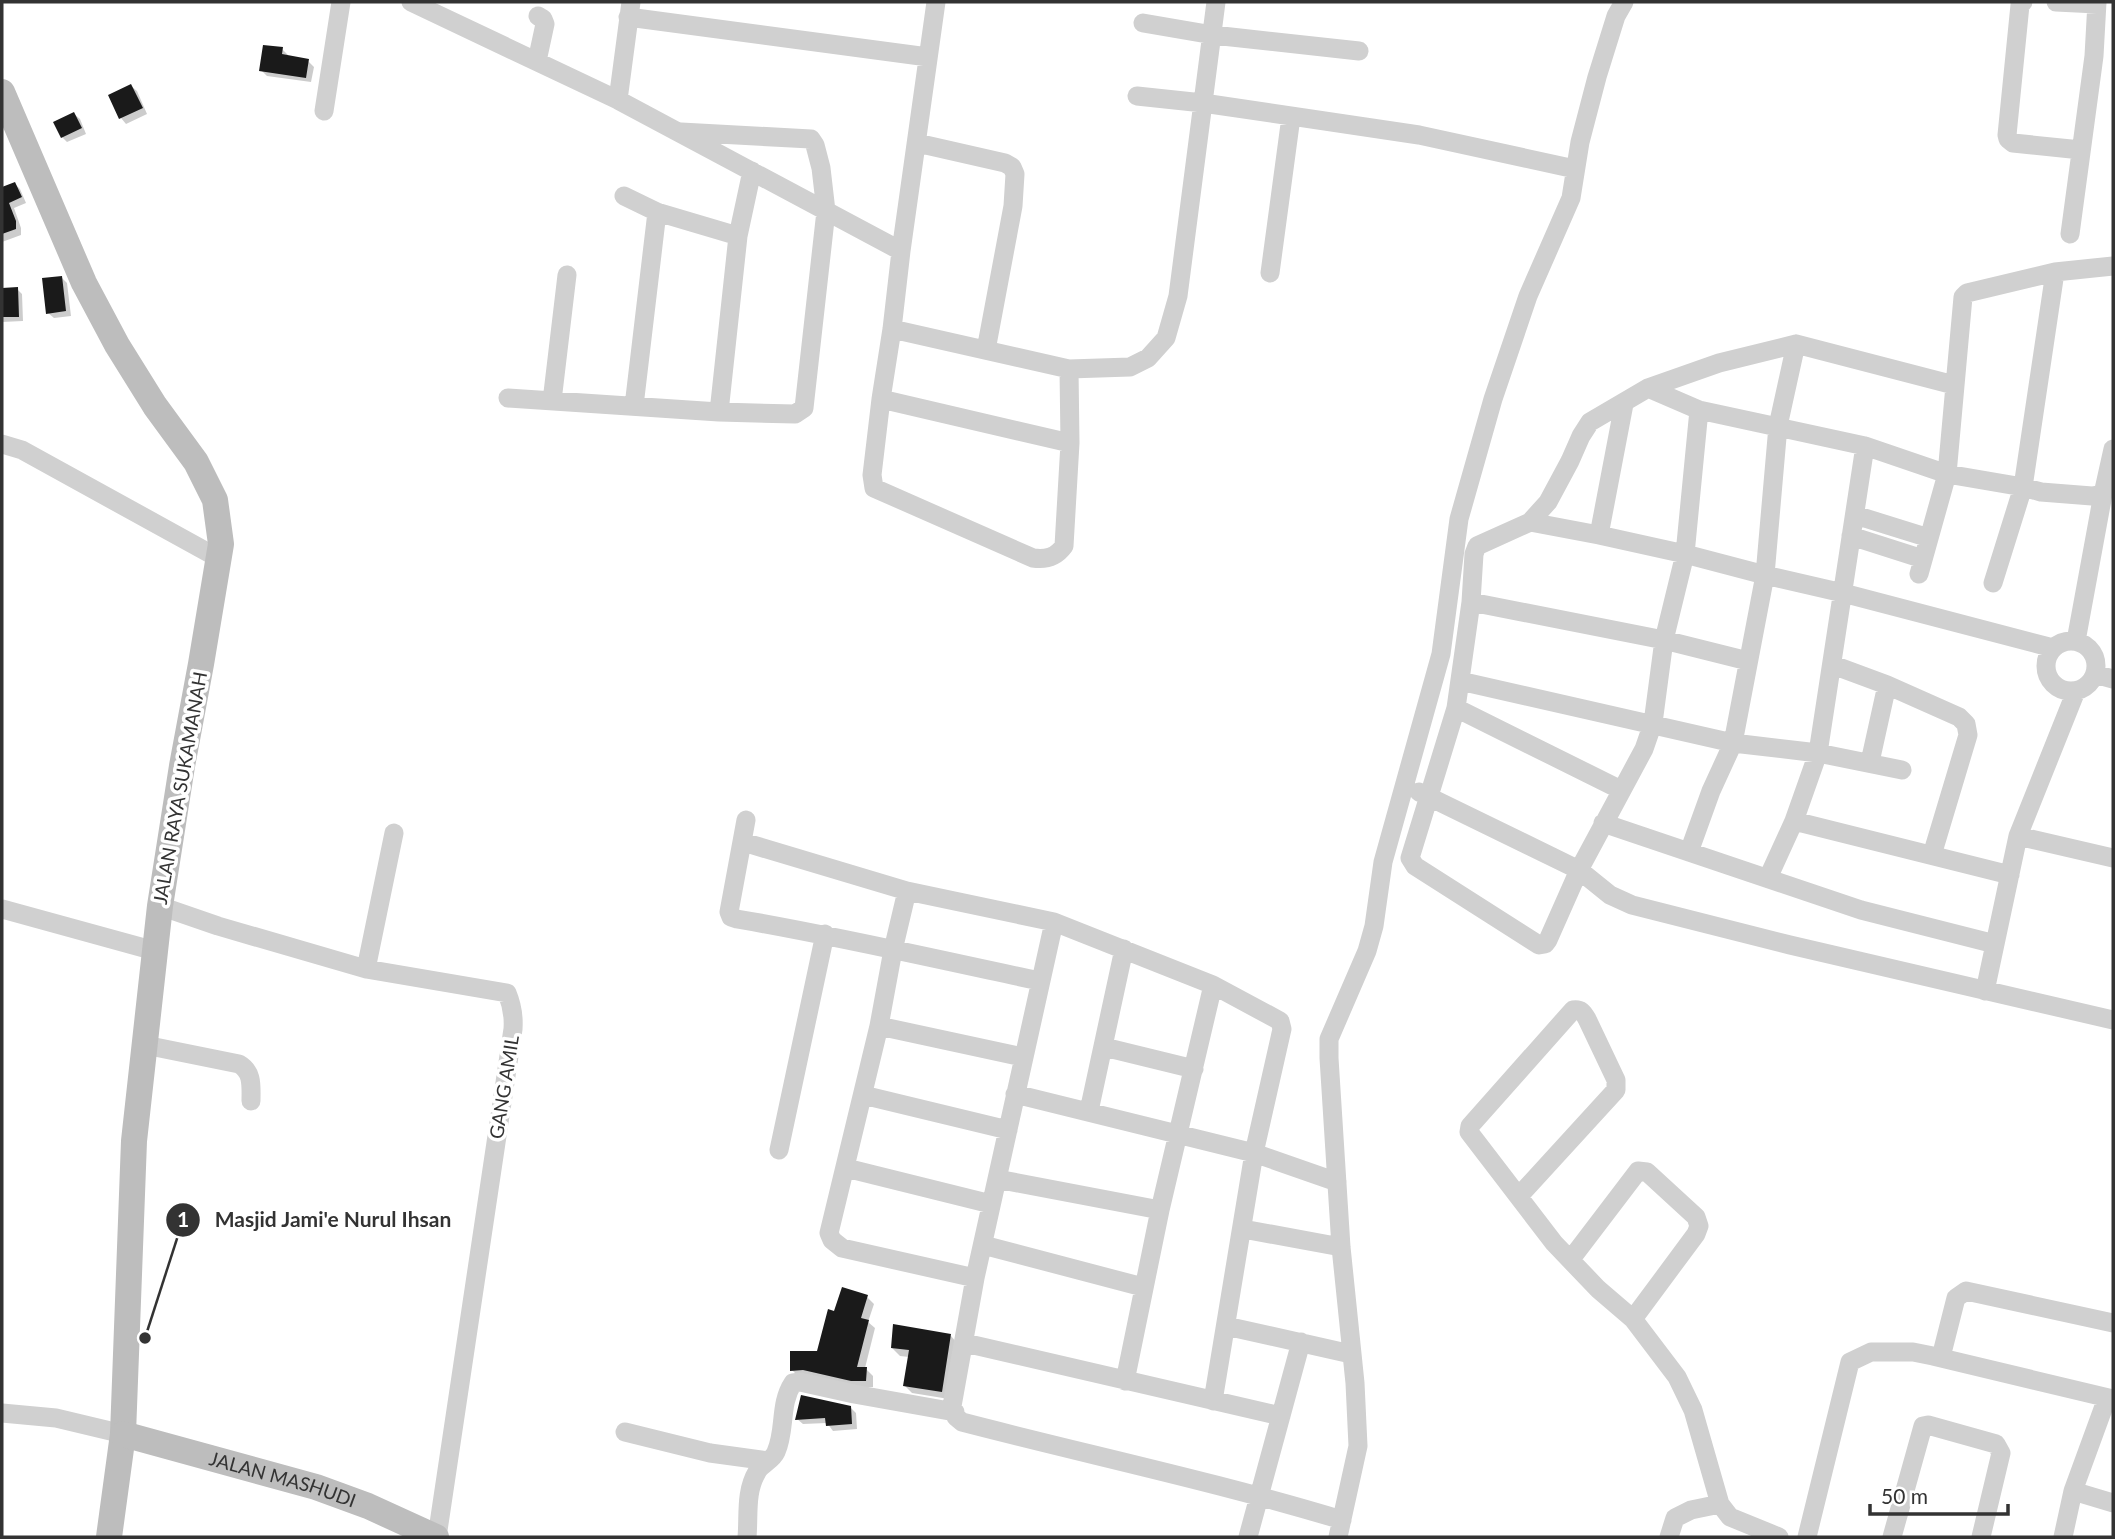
<svg xmlns="http://www.w3.org/2000/svg" width="2115" height="1539" font-family="Lato,sans-serif">
  <style>
    .shadow { fill: #0003 }
    .building { fill: #1a1a1a }
    .lines { fill: none; stroke-linecap: round; stroke-linejoin: round }
    .street { stroke: #d0d0d0; stroke-width: 19 }
    .secondary { stroke: #bdbdbd; stroke-width: 26 }
    .labels { text-anchor: middle; stroke-width: 7; stroke-linejoin: round; paint-order: stroke }
    .street-label { font-size: 19px; fill: #333; stroke: #fff }
    .leader { fill: none; stroke: #333; stroke-width: 2.5 }
    .callout-dot { fill: #333; stroke: #fff; stroke-width: 2.5 }
    .mark-label { font-size: 21px; text-anchor: middle; font-weight: bold; fill: #fff }
    .callout-label { font-size: 21px; text-anchor: middle; font-weight: bold; fill: #333; stroke: #fff; stroke-width: 7; stroke-linejoin: round; paint-order: stroke }
  </style>
  <rect width="100%" height="100%" fill="#fff"/>
  <path class="shadow" d="M282,49L288,55L287,57L308,61L314,67L311,82L267,76L261,70Z
    M131,86L137,91L147,114L126,124L121,118Z
    M74,114L80,119L86,134L67,142L62,137Z
    M15,184L20,189L26,203L14,208L21,228V235L2,242V189Z
    M62,278L67,283L71,316L54,318L48,313Z
    M2,289H17L22,294L23,321L2,322Z
    M867,1297L874,1304L868,1322L875,1328L865,1368L873,1376V1387H859L799,1377L792,1370L819,1353L835,1313Z
    M951,1336L958,1344L949,1399L912,1393L904,1385L909,1357L900,1356L892,1348Z
    M850,1407L856,1413L857,1429L833,1431L827,1423L803,1424L797,1419Z"/>
  <path class="building" d="M263,45L283,47L282,54L309,59L306,78L259,71Z
    M131,84L143,108L119,119L108,95Z
    M74,112L82,128L61,138L53,122Z
    M15,182L22,197L9,203L16,221V229L2,234V187Z
    M62,276L66,311L46,314L42,278Z
    M18,287L19,317H2V288Z
    M842,1287L868,1295L861,1318L869,1320L857,1367H867L866,1381H851L803,1370L790,1371V1351H817L828,1309L834,1311Z
    M893,1324L951,1334L942,1392L903,1386L909,1350L891,1348Z
    M801,1395L851,1406L852,1424L826,1426L825,1418L795,1420Z"/>
  <g class="lines">
    <path class="street" d="M411,2L618,100L901,251
      M936,2L901,251L892,329L881,399L872,475L874,488L1033,558C1046,560 1056,557 1064,546L1070,443L1069,369
      M2023,2L2020,5L2007,135L2008,139L2013,143L2081,150
      M2056,2L2097,4
      M628,17L928,57
      M1143,23L1213,35L1359,51
      M537,61L545,24L543,19L538,16
      M1137,96L1203,103L1419,135L1575,169
      M618,100L631,2
      M324,111L341,2
      M681,132L811,139L815,145L821,168L826,211L804,408L795,414L719,412
      M917,143L1005,163L1012,167L1015,174L1013,206L986,350
      M624,196L657,212L738,236
      M2070,234L2094,56L2097,2
      M1270,273L1291,117
      M892,329L1069,369L1130,367L1148,358L1166,338L1178,296L1216,2
      M1648,388L1699,410L1865,446L1947,474L2023,487L2041,492L2092,496L2103,494
      M508,398L719,412L738,236L752,171
      M881,399L1070,443
      M552,401L567,275
      M634,406L657,212
      M1699,410L1685,554L1664,640L1653,723L1644,749L1579,870L1548,940L1545,944L1539,945L1415,866L1410,858L1456,708L1471,602L1474,554L1477,546L1530,522L1548,502L1570,461L1581,436L1590,422L1648,388L1719,363L1796,344L1954,385
      M2,444L22,450L218,558
      M1855,515L1929,538
      M1530,522L1599,535L1685,554L1765,575L1843,593L2053,648
      M1599,535L1624,404
      M1851,536L1923,559
      M1919,574L1947,474L1963,297L1967,293L2055,272L2113,266
      M1993,583L2023,487L2055,272
      M1471,602L1664,640L1748,661
      M2076,641L2103,494L2113,449
      M2046 666a25 25 0 1 1 50 0a25 25 0 1 1-50 0Z
      M1833,665L1887,685L1959,717L1966,724L1968,735L1932,855
      M2095,674L2113,679
      M1460,681L1733,743L1818,753L1902,770
      M1456,708L1621,790
      M1870,762L1887,685
      M1419,792L1579,870L1610,895L1632,905L1790,945L2113,1020
      M746,820L729,912L731,917L737,919C838,936 939,960 1040,981
      M1794,821L2010,875
      M1603,823L1861,910L1995,944
      M2018,836L2113,858
      M743,842L907,891L1054,922L1213,985L1280,1021L1282,1029L1254,1153L1213,1401
      M1689,852L1711,791L1733,743L1765,575L1778,426L1796,344
      M1768,878L1794,821L1818,753L1865,446
      M907,891L893,950L879,1026L829,1233L832,1240L842,1248L975,1278
      M160,906L218,926L366,969L507,993C512,1005 514,1015 513,1029L437,1537
      M2,909L155,951
      M1054,922L975,1278L952,1406L956,1417L962,1422C1089,1455 1217,1482 1342,1520
      M366,969L394,833
      M1985,991L2018,836L2076,691
      M879,1026L1023,1057
      M145,1045L239,1064C253,1072 251,1086 251,1101
      M1104,1047L1194,1069
      M1015,1094L1254,1153L1337,1182
      M863,1095L1008,1130
      M1089,1111L1124,949
      M779,1150L825,934
      M846,1168L991,1204
      M997,1179L1160,1210
      M1519,1196L1616,1090V1080L1587,1019C1583,1012 1581,1009 1573,1010L1470,1126L1469,1132L1554,1243L1598,1289L1633,1319L1677,1377L1693,1410L1720,1504
      M1243,1229L1341,1247
      M983,1245L1143,1287
      M1571,1259L1638,1171L1647,1172L1696,1217L1699,1226L1696,1234L1633,1319
      M1226,1326L1351,1354
      M965,1343L1281,1416
      M1941,1357L1956,1298L1966,1291L2113,1323
      M1125,1381L1160,1210L1213,985
      M2,1413L56,1418L123,1434
      M625,1432L710,1453L768,1461
      M2073,1491L2107,1398
      M747,1537C749,1516 745,1492 757,1472C761,1464 772,1461 776,1452C786,1430 779,1404 793,1383L800,1382L854,1394L955,1412
      M1248,1537L1301,1342
      M1338,1537L1358,1446L1355,1383L1341,1247L1329,1058V1039L1367,951L1374,926L1383,862L1441,654L1459,519L1493,399L1528,296L1571,198L1580,142L1597,77L1616,16L1624,2
      M1669,1537L1675,1518L1691,1510L1720,1504L1730,1517L1779,1537
      M1807,1537L1850,1362L1871,1352H1913L1933,1356L2113,1399
      M1892,1537L1923,1426L1928,1425L1996,1444L2001,1453L1981,1537
      M2063,1537L2073,1491L2113,1503"/>
    <g class="secondary">
      <path d="M2,92L84,283L117,345L155,406L196,462L215,500L221,544L201,664L182,766L160,906L155,951L134,1141L123,1434L109,1537"/>
      <path id="s1" d="M123,1434L316,1487L368,1506L436,1537"/>
    </g>
  </g>
  <g class="labels">
    <g class="street-label">
      <text transform="translate(180 788) rotate(-80)" y="7">JALAN RAYA SUKAMANAH</text>
      <text transform="translate(504 1087) rotate(-81)" y="7">GANG AMIL</text>
      <text dy="7" stroke="none"><textPath href="#s1" startOffset="166">JALAN MASHUDI</textPath></text>
    </g>
  </g>
  <path class="leader" d="M145 1338L183 1220"/>
  <g class="callout-dot">
    <circle cx="145" cy="1338" r="7"/>
    <circle cx="183" cy="1220" r="18"/>
  </g>
  <g class="mark-label">
    <text x="183" y="1227">1</text>
  </g>
  <g class="callout-label">
    <text x="333" y="1227">Masjid Jami'e Nurul Ihsan</text>
  </g>
  <rect width="2115" height="1539" fill="none" stroke="#333333" stroke-width="7"/>
  <path d="M1870 1504v10h138v-10" fill="none" stroke="#333333" stroke-width="3.5"/>
  <text x="1881" y="1504" font-size="21" fill="#333333" stroke="#ffffff" stroke-width="5" paint-order="stroke">50 m</text>
</svg>
